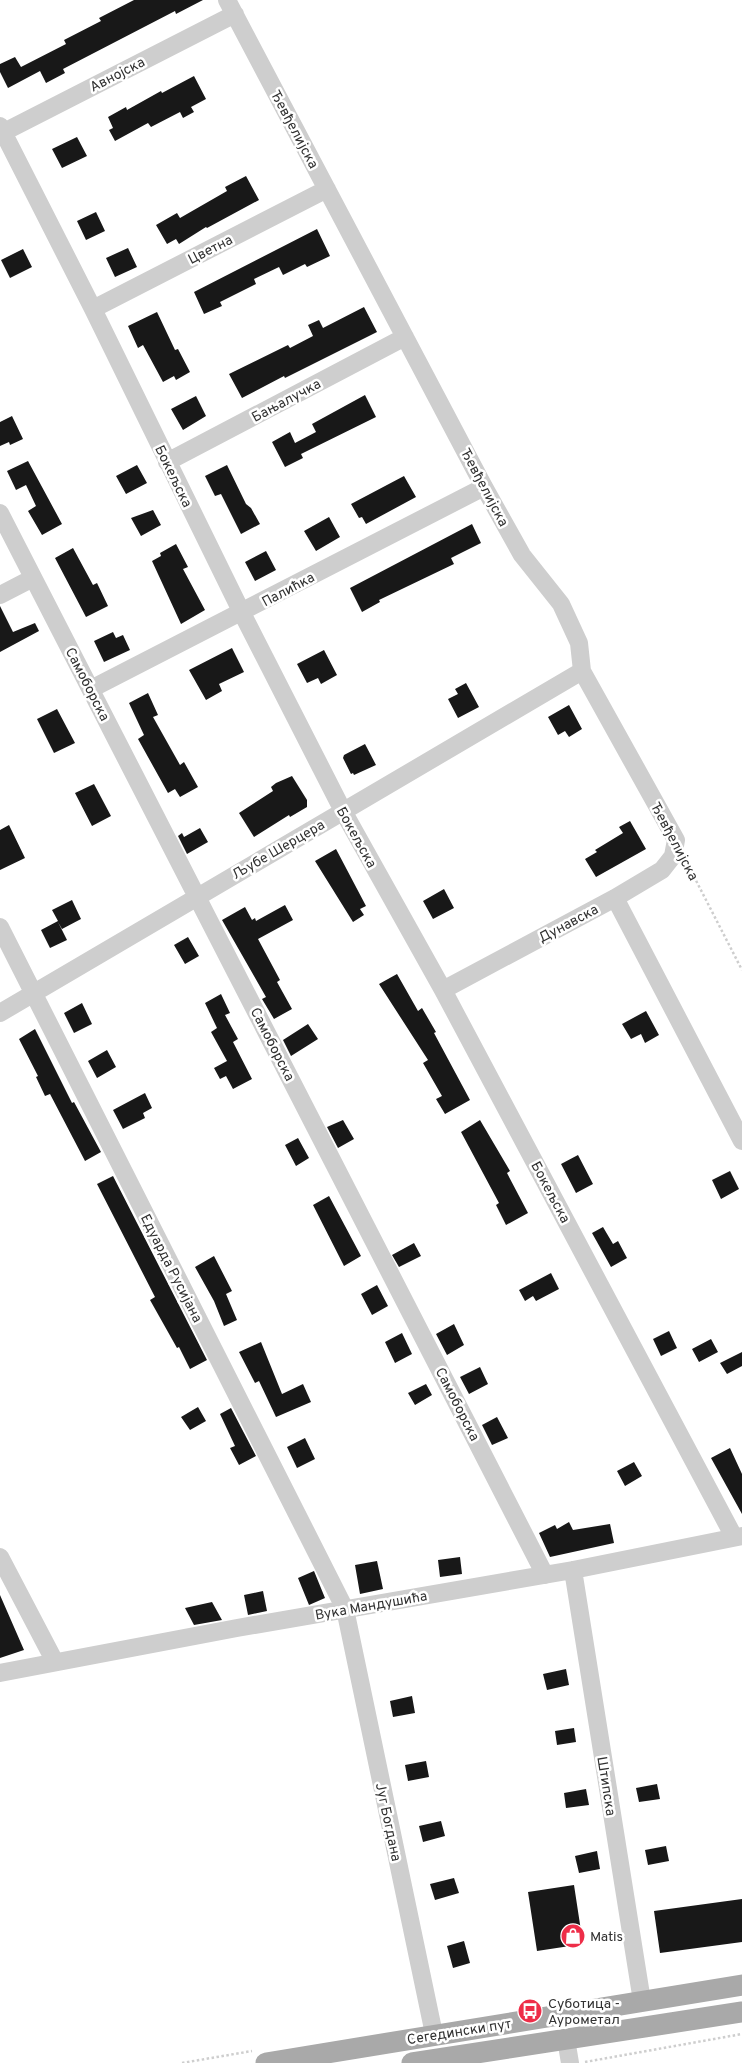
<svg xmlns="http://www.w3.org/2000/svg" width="742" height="2063" font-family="Overpass,sans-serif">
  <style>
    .building { fill: #181818 }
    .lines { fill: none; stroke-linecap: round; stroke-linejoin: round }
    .path { stroke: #cecece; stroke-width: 2.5; stroke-dasharray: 2.5 2.5; stroke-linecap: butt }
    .minor { stroke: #cecece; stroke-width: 18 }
    .major { stroke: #a9a9a9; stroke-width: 21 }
    .labels { text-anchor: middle; stroke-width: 5; stroke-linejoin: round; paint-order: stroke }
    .street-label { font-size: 14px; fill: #313131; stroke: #fff }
    .poi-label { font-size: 14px; fill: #313131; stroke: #fff; text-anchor: start }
  </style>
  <rect width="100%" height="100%" fill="#fff"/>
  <path class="building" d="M134,0H203L176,14L175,11L63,69L65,73L46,83L40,71L8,88L0,72V64L15,57L21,67L66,44L64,40L101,21L99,18Z
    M194,76L206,99L191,107L194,112L183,118L180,112L151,127L148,123L115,141L109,130L113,128L108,117L126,107L127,110L161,91L162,93Z
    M77,137L87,156L62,168L52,149Z
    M246,176L259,200L207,228L206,227L179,244L176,239L167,244L156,225L177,213L180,218L227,191L225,187Z
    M96,212L105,231L86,240L77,221Z
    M317,229L330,256L307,267L305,264L283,275L279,267L254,279L256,284L220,302L222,306L204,314L194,292Z
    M128,248L137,267L115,277L106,258Z
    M23,249L32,267L10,278L1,260Z
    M364,307L377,332L285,378L284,376L242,398L229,374L288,345L290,348L313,336L308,325L319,320L323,328Z
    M157,312L175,350L178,349L190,372L176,380L174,376L163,382L143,345L138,348L128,326Z
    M365,395L376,417L301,454L303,458L285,467L272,442L290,432L295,443L316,432L312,424Z
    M196,396L206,416L183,430L171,409Z
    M12,416L23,439L10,445L9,442L0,446V422Z
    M28,461L62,524L42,535L28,511L36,506L26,485L16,490L7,471Z
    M137,465L147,483L126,494L116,476Z
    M227,465L246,504L251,508L260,524L241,534L221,494L215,496L205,476Z
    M404,476L416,497L366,524L362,517L359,518L351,504Z
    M153,510L161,525L141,536L131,518Z
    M329,517L340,537L316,551L304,531Z
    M472,524L481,543L451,558L454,564L379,600L380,602L362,612L350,588Z
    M176,544L188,567L183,569L205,610L181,624L152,561L161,556L160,553Z
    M73,548L93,585L97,583L108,606L86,617L55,558Z
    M266,551L276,570L255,581L245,562Z
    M0,606L13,632L35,623L39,631L0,652Z
    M113,632L116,638L123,635L130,650L104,662L94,641Z
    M232,648L244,672L219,684L222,691L206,700L189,670Z
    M324,650L337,675L321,684L318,678L307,683L297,664Z
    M466,683L479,707L458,718L448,699L458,694L455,689Z
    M148,693L158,715L153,717L180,765L184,762L198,787L180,797L175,789L168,793L138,739L144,735L129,703Z
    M569,705L582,729L569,737L565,731L558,735L548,717Z
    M57,709L75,743L54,753L37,719Z
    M365,744L376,765L354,775L353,773L351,774L343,758L344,755Z
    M292,776L307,800V807L290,817L289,815L254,837L239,813L273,791L271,787L276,783Z
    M94,784L111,816L92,826L75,793Z
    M630,821L646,849L596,877L585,859L597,852L595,850L623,833L619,827Z
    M9,825L25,858L0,870V830Z
    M200,828L208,842L187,854L178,836L182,833L184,837Z
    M336,849L366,906L360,909L364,915L353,922L315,861Z
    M444,889L454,908L433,919L423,901Z
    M72,900L81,919L62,929L58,922L67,940L50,948L41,930L58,921L52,910Z
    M285,905L293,920L258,939L280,980L277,982L292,1009L274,1019L262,999L266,997L222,920L245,907L252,920L255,918L256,921Z
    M188,937L199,956L185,964L174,945Z
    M397,974L418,1011L422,1008L436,1032L434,1033L470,1100L445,1114L436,1099L442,1096L423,1063L428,1060L379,984Z
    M221,994L230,1013L225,1015L238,1039L233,1042L252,1079L233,1089L226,1076L220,1079L214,1068L227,1061L211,1032L217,1028L205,1003Z
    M82,1003L92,1024L74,1033L64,1013Z
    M646,1011L659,1035L645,1043L641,1034L631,1039L622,1024Z
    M308,1024L318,1039L291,1056L283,1040Z
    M35,1029L72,1103L74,1102L101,1152L85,1161L50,1094L45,1096L36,1077L38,1076L19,1039Z
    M107,1050L116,1067L97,1078L88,1061Z
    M145,1093L152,1108L143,1113L145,1118L123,1129L113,1110Z
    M343,1120L354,1139L338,1148L327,1127Z
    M480,1120L510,1171L507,1173L528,1213L506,1225L496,1205L499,1203L461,1132Z
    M298,1138L309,1158L296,1166L285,1145Z
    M578,1155L593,1184L576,1193L561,1164Z
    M730,1171L739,1189L721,1199L712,1180Z
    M113,1176L207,1360L190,1369L179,1347L177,1348L150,1300L155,1297L97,1184Z
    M329,1196L361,1256L344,1266L313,1205Z
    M603,1227L613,1244L618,1241L627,1258L611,1267L592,1233Z
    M414,1243L421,1256L399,1267L392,1255Z
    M214,1256L232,1291L226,1294L237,1320L224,1326L214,1301L195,1267Z
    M551,1273L559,1289L536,1301L533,1296L525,1301L519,1290Z
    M377,1285L388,1306L372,1315L361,1294Z
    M454,1324L464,1345L447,1355L436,1334Z
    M669,1331L677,1348L661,1356L653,1339Z
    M402,1333L412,1354L395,1363L385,1342Z
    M711,1339L718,1352L699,1362L692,1349Z
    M261,1342L282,1394L303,1384L311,1402L276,1417L259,1381L255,1383L239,1352Z
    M742,1352V1366L727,1374L720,1363Z
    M480,1367L488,1384L469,1394L460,1377Z
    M426,1384L432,1395L415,1405L408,1393Z
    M198,1407L206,1421L190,1430L181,1417Z
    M231,1408L256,1456L239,1465L230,1448L235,1446L220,1414Z
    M497,1417L508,1438L492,1445L482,1425Z
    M305,1438L315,1459L297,1468L287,1447Z
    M730,1448L742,1474V1514L711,1458Z
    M634,1462L642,1476L625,1486L617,1471Z
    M569,1522L573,1530L610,1524L614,1543L550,1557L539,1533L555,1525L557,1529Z
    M460,1557L462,1574L440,1577L438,1560Z
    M377,1561L383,1589L360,1594L355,1565Z
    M314,1571L325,1598L309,1605L298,1578Z
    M263,1591L267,1611L248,1615L244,1595Z
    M0,1595L24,1650L0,1658Z
    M212,1602L222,1620L194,1625L185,1608Z
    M566,1669L569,1685L547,1690L543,1674Z
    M412,1696L415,1713L393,1717L390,1701Z
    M574,1728L576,1742L557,1745L555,1731Z
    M426,1761L429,1777L408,1781L405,1765Z
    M657,1784L660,1799L639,1802L636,1788Z
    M586,1789L589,1805L566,1808L564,1793Z
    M441,1821L445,1836L423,1842L419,1826Z
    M666,1846L669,1861L648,1865L645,1850Z
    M597,1851L600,1869L579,1873L575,1856Z
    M454,1878L459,1893L435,1900L430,1884Z
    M574,1885L583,1944L537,1951L528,1892Z
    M742,1899V1942L660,1953L654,1911Z
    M464,1941L470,1963L453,1968L447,1946Z"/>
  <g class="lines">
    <path class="path" d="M687,863L742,970
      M585,2062L742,2034
      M182,2063L252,2051"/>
    <path class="minor" d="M227,0L484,487L522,555L561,604L579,643L582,671L676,840L673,856L662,870L615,898L443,990
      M0,126L93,309L242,613L343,811L443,990L734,1537
      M0,134L235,14
      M93,309L327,189
      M167,462L405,337
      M0,513L545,1575
      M0,595L33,578
      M91,689L484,487
      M615,898L742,1141
      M0,927L345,1609L434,2034
      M0,1013L582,671
      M0,1557L55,1662
      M573,1570L642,2001
      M0,1673L237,1628L573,1570L742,1536
      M566,2039L570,2063"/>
    <path class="major" d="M266,2063L742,1985
      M412,2063L742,2012"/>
  </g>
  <defs>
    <symbol id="shop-disc" viewBox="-11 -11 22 22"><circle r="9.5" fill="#ee2d48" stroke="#fff"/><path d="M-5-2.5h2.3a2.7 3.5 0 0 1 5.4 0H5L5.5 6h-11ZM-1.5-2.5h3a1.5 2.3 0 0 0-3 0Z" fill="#fff"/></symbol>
    <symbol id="bus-disc" viewBox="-11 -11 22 22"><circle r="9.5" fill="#ee2d48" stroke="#fff"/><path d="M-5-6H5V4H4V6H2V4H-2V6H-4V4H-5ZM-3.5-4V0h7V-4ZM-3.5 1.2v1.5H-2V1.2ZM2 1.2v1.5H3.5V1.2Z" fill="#fff"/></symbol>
  </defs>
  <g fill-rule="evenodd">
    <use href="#shop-disc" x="559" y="1922" width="28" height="28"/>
    <use href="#bus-disc" x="516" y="1997" width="28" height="28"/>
  </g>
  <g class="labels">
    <g class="street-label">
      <text transform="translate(117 74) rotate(-27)" y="5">Авнојска</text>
      <text transform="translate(295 129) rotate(62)" y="5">Ђевђелијска</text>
      <text transform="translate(210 249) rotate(-27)" y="5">Цветна</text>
      <text transform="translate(286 400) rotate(-28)" y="5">Бањалучка</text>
      <text transform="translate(174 476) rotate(64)" y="5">Бокељска</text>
      <text transform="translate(485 487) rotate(62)" y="5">Ђевђелијска</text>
      <text transform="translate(288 589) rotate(-28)" y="5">Палићка</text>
      <text transform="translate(88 684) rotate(63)" y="5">Самоборска</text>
      <text transform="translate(357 837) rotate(61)" y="5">Бокељска</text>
      <text transform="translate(675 841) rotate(62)" y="5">Ђевђелијска</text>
      <text transform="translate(278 849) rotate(-30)" y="5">Љубе Шерцера</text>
      <text transform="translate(568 923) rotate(-28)" y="5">Дунавска</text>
      <text transform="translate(273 1044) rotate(63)" y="5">Самоборска</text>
      <text transform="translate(551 1192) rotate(62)" y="5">Бокељска</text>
      <text transform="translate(172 1268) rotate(63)" y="5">Едуарда Русијана</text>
      <text transform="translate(458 1404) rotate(63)" y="5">Самоборска</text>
      <text transform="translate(371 1605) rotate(-10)" y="5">Вука Мандушића</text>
      <text transform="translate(607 1786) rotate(81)" y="5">Штипска</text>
      <text transform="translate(389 1822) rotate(78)" y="5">Југ Богдана</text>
      <text transform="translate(459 2031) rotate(-9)" y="5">Сегедински пут</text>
    </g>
    <g class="poi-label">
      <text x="590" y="1941">Matis</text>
      <text x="548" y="2008">Суботица -<tspan x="548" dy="16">Аурометал</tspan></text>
    </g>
  </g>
</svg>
